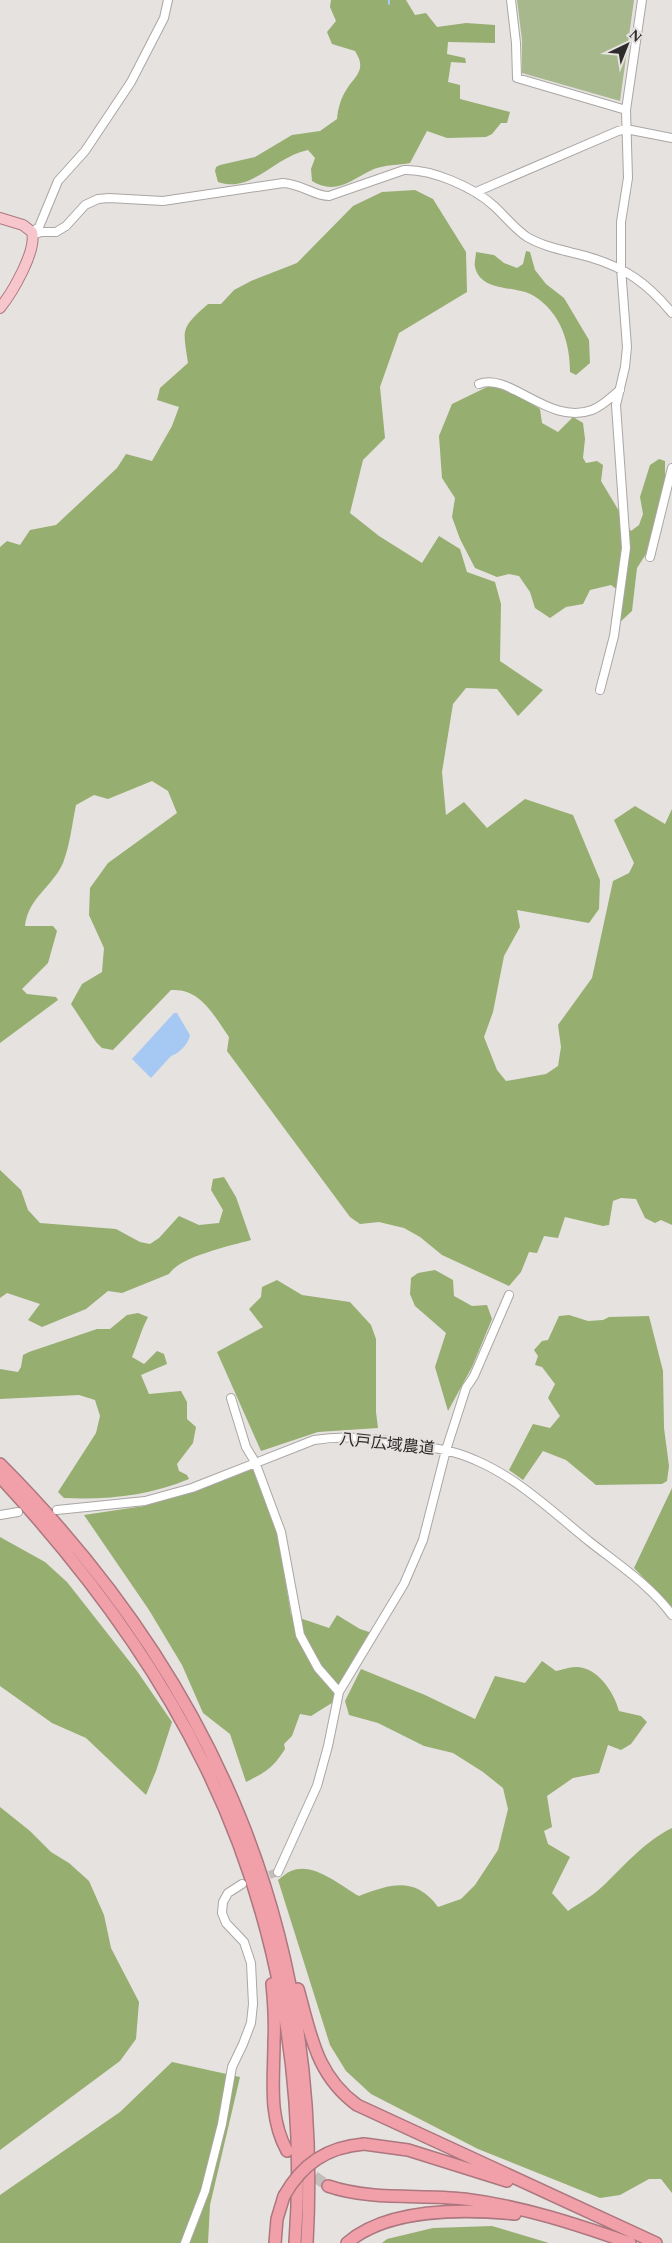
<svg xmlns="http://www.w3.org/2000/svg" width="672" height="2243" font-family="Spectral,'Noto Sans JP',serif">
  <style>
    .green { fill: #a7b98c }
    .forest { fill: #96ae6f }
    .water { fill: #a6c9f4 }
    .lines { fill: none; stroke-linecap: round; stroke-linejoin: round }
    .stream { stroke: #a6c9f4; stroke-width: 2 }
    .minor-tunnel { stroke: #c1bebc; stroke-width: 8; stroke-dasharray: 8 4; stroke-linecap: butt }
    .highway-tunnel { stroke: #c1bebc; stroke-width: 11; stroke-dasharray: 11 5.5; stroke-linecap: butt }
    .minor-casing { stroke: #aaa6a4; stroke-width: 10 }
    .major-casing { stroke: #ac777e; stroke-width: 12 }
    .highway-casing { stroke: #ac777e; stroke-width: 14 }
    .minor { stroke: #fff; stroke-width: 8 }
    .major { stroke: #f7c6cc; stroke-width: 10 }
    .highway { stroke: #f1a0aa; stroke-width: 11 }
    .highway-bridge-casing { stroke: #ac777e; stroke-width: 14; stroke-linecap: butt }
    .highway-bridge { stroke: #f1a0aa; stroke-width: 11 }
    .labels { text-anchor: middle; stroke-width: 4; stroke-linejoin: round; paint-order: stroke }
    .street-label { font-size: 16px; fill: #2d2c2b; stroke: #e6e2e0 }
  </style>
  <rect width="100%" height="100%" fill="#e6e2e0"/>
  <path class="green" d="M517,0H634L620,101L522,73V40Z"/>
  <path class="forest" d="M331,0H406L415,15L426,13L437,27L466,23L495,25V43L448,42L447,54L465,58L466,63L451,62L448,82L460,85V99L510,112L507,123H501L492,134L486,137L447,138L427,131L410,163C399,165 384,165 374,169C352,179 336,196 312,181L311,169L315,158L308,150C275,156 252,194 218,182L215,171L216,167L220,165L255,157L292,135L320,131L337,119C338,109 340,101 345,92C354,76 368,71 355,51L332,44L327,32L336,21L330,7Z
    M415,190L433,199L466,252L467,292L399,333L380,387L385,438L363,460L350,513L379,536L422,563L439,536L460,549L467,572L495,582L501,604L500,661L543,690L518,716L497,689L466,688L453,704L442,772L446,815L464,802L487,828L525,799L573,815L600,880L599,909L589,923L517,910L520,927L504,956L493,1012L484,1037L497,1070L506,1081L546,1074L558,1066L561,1047L558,1025L592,978L613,881L629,873L634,863L614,820L635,806L665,824L672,809V1225L661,1220L655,1223L645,1218L636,1199L621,1198L613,1201L609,1225L603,1226L565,1217L558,1238L544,1236L537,1253L529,1252L521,1272L509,1286L442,1255L420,1237L404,1228L379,1222L360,1224L350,1217L227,1051L229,1037C214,1016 201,988 171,990L113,1050L102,1048L96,1042L71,1004L82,984L102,972L104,948L89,915L90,888L108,863L177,813L168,791L152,781L108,799L94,795L76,805C72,824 70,845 63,863C53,886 28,898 25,926H53L57,931L48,963L22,989L27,994L56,997L58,1000L0,1043V547L7,541L20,545L30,530L56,525L117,468L126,454L152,461L172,426L179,407L157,400L160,388L188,363C183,328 180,329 208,304H221L234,290L251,281L297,263L353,206L382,192Z
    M526,251L530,252L535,270L546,284L564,298L589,340L590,363L576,375L570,372C570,343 561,313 534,296C517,285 481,293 475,267C474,263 476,256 476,252L494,255L504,263L517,268L523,264Z
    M489,386C504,387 527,400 540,409L542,423L558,432L573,417L583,423L585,439L583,458L586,463L597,461L603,465L601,481L631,531L639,525L643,514L640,497L650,465L659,459L665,461V479L646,554L637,568L632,611L619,623L623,594L611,585L590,590L583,604L566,607L550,618L535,608L530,592L519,576L509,574L497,577L475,568L460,539L452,517L455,498L442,478L439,436L452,404Z
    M0,1170L21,1190L28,1210L40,1223L116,1229L140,1242L150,1244L159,1238L179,1216L199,1225L219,1223L223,1210L211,1190L213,1179L224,1177L236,1197L251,1240C230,1246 181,1256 169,1274L122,1293L108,1291L86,1309L42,1327L28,1320L40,1304L7,1293L0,1298Z
    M435,1270L453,1280L454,1296L472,1306L487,1305L492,1319L472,1367L448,1411L435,1367L446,1333L415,1306L410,1294L411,1278L418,1273Z
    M277,1280L302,1295L350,1302L371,1325L376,1339V1412L378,1428L318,1432L261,1451L217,1352L263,1327L249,1309L261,1297L262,1287Z
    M138,1313L148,1317C141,1330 138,1343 132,1357L144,1364L157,1351L164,1354L167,1364L141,1375L149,1394L181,1391L187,1402V1419L196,1427L193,1443L177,1464L179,1471L187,1475L189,1479C149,1496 106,1500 64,1498L58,1492L96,1433L100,1416L95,1400L79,1395L0,1399V1369L18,1372L21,1367L23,1355L29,1352L97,1329H110L127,1315Z
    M569,1315L588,1321L603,1320L609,1317L649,1316L663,1371L664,1428L669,1466L667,1481L662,1484L596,1485L566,1460L543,1451L523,1480L509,1470L533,1424L550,1428L560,1416L548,1398L555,1384L542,1367L535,1365L538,1356L534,1350L542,1341L548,1340L559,1316Z
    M255,1464L277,1531L291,1615L329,1628L337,1615L360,1629L372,1633L335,1701L311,1716L300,1714L292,1736L284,1744L285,1749C273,1768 266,1772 246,1782L230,1734L203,1713L182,1665L149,1610L84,1515L144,1506L193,1492Z
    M672,1488V1607L634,1568Z
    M0,1537L45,1562L67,1582L137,1671L172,1722L156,1771L146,1795L86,1738L52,1723L0,1686Z
    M542,1661L556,1671C562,1670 569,1667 575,1667C597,1666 614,1692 619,1711L641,1716L647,1722L631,1744L621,1750L608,1745L599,1773L573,1778L547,1796L552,1827L544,1831L548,1844L570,1857L552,1893L568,1911C579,1903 593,1896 603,1886C624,1866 645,1841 672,1828V2193L661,2179H649L620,2195L600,2198L478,2149L371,2094L346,2071L330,2045L278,1880C282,1877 286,1873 291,1871C313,1861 341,1886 359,1896C391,1884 415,1876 438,1907L461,1899L475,1885L498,1850L508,1809L503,1788L483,1772L453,1753L424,1746L378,1723L349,1715L345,1701L361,1669L425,1695L475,1719L495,1676L525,1683Z
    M0,1807L30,1831L51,1852L69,1863L89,1881L104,1915L111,1948L139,2002L136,2039L120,2061L0,2150Z
    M172,2062L240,2077L210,2205L208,2243H0V2195L120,2112Z
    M492,2226L549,2243H382L387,2239L433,2228Z"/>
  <path class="water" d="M174,1013H177L190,1035C189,1043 179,1054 171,1056L151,1078L132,1059Z"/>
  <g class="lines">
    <path class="stream" d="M389,0V4"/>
    <path class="minor-tunnel" d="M258,1879L278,1872"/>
    <path class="highway-tunnel" d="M301,2167L328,2186"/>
    <defs>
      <path id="minor" d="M511,0L516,43L517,78L626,110
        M476,192L618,131L626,129L672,138
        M32,232L39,227L58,181L85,151L131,82L164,18L168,0
        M33,235L41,232H56L66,226L85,205L98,199L109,198L163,201L283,183C302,184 314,196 329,196L404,170C432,169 473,187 494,206C505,216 514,228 527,237C546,248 568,251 589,257C626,268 647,283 672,313
        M479,384C510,372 549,426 592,410C603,406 611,397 620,390
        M650,557L672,468
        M600,690L614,636L626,548L616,405L625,367L627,347L621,268V222L628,178L626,110L642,0
        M231,1398L246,1447L255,1462L281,1532L300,1635L318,1668L339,1692
        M57,1510L145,1501L192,1488L314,1440C344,1435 371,1438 401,1443C426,1447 452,1449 475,1460C518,1478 554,1513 590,1542C618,1564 651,1586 672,1615
        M0,1515L18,1512
        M278,1872L317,1786L328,1746L339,1692L404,1584L423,1540L446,1450L466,1388L474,1376L509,1295
        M185,2243L205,2191L222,2124L232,2067L243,2044L251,2023L253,2004L251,1963L244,1942L226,1923L222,1913L223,1902L228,1893L242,1884"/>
      <path id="major" d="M0,218L23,225L32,232C37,251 12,293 0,308"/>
      <path id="highway" d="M0,1464C216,1681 324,1935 307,2243
        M0,1477C80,1563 152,1658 204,1764C277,1911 307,2080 295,2243
        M272,1984C274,2004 275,2023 274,2042C274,2080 268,2116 287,2151
        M298,1989C311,2035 316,2075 357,2105L656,2243
        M364,2144L408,2150L507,2181
        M328,2186C372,2201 419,2194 464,2199C521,2206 576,2224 630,2243
        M275,2243L277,2219L284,2196
        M347,2243C388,2208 464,2209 515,2214"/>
    </defs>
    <use href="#minor" class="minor-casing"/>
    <use href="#major" class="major-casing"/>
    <use href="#highway" class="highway-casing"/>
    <use href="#minor" class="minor"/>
    <use href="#major" class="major"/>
    <use href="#highway" class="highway"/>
    <defs>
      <path id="highway-bridge" d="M284,2196C302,2164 327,2147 364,2144"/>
    </defs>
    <use href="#highway-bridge" class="highway-bridge-casing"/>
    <use href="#highway-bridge" class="highway-bridge"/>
  </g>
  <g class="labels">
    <g class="street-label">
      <text transform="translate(387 1443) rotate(6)" y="6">八戸広域農道</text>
    </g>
  </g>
  <g transform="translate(627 45) rotate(43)" stroke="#e6e2e0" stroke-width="4" paint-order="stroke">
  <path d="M0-4L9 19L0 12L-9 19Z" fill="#2d2c2b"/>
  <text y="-8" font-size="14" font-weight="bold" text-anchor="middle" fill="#2d2c2b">N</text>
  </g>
</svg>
